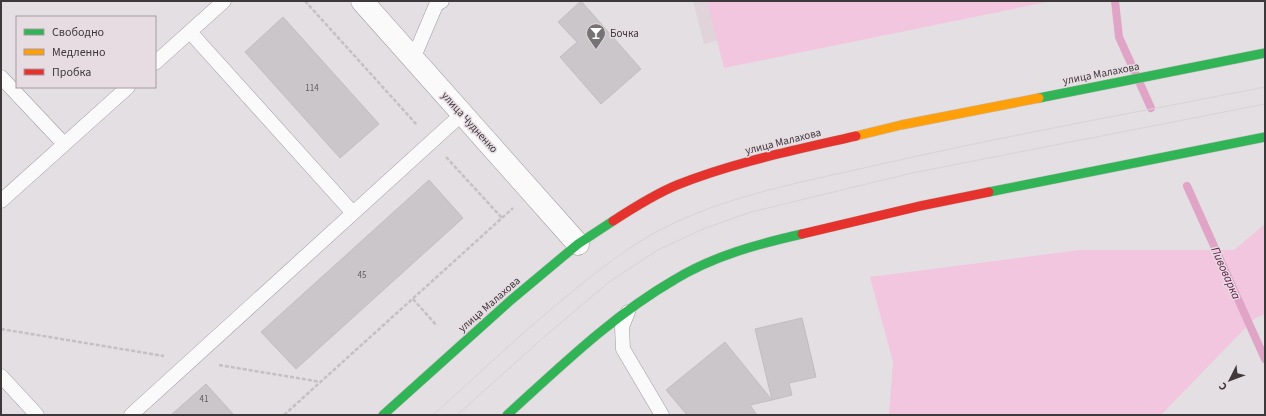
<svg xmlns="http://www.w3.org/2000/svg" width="1266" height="416" font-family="'Source Sans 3',sans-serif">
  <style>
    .built { fill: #e0d3da }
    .green { fill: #f2c6df }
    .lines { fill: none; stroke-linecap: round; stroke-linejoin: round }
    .stream { stroke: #e0a4c7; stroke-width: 8 }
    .building { fill: #cac6c9; stroke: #c2bdc0 }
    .lane-casing { stroke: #9f9b9e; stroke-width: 15 }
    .street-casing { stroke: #9f9b9e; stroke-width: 23 }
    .fast-casing { stroke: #c0bdbf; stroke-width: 10 }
    .slow-casing { stroke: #c0bdbf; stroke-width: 10 }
    .jam-casing { stroke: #c0bdbf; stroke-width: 10 }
    .path { stroke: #c3c1c2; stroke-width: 2.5; stroke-dasharray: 4 2; stroke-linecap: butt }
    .lane { stroke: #fbfafb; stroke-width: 14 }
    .street { stroke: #fbfafb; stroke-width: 22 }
    .fast { stroke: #30b455; stroke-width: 9 }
    .slow { stroke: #ff9f0a; stroke-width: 9 }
    .jam { stroke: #e5322d; stroke-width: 9 }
    .tram { stroke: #d6d4d5; stroke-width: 1 }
    .labels { text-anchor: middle; stroke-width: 3; stroke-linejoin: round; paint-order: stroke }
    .number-label { font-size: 9px; fill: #625e60 }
    .poi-label { font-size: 11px; fill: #3d393b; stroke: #e7dce2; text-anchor: start }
    .street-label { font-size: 11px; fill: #3d393b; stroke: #e7dce2 }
    .water-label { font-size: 12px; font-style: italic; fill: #5e1444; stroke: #e7dce2 }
  </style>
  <rect width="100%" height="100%" fill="#e4dfe2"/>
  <path class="built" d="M693,1H809L813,15L704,44Z"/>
  <path class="green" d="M707,1H1052L724,68Z
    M1265,224V314L1254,319L1161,415H889L893,362L870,277L1080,250H1234Z"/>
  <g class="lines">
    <path class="stream" d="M1115,1L1119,37L1151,108
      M1187,186L1265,359"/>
  </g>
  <path class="building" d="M581,1L641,69L601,104L560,57L577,42L558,22Z
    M283,17L379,124L340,158L245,52Z
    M429,180L463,218L296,369L261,332Z
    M802,318L816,377L789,383L792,395L772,400L755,329Z
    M725,342L772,400L750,405L757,415H687L666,390Z
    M206,384L234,415H171Z"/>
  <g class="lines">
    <defs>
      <path id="lane" d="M190,32L353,213
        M413,59L436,5L442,1
        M155,63L224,1
        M1,77L64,144
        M1,201L128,87
        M628,312L622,327L623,349L662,415
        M1,376L37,415
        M131,415L462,114"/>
      <path id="street" d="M362,1L578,244"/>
      <path id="fast" d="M1039,98L1265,53
        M989,192L1265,137
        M383,415L511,300L578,244L613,221
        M507,415C560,367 612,316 674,280C713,256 758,244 802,234"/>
      <path id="slow" d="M856,136L901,125L1039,98"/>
      <path id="jam" d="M613,221C633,208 655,194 677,185C734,162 796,150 856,136
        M802,234L920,206L989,192"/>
    </defs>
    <use href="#lane" class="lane-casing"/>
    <use href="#street" class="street-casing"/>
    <use href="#fast" class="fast-casing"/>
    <use href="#slow" class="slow-casing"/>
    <use href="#jam" class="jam-casing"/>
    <path class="path" d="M305,1L417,125
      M446,157L502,218
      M413,299L437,326
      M1,329L164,356
      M219,365L321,382
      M284,415L513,208"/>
    <use href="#lane" class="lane"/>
    <use href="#street" class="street"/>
    <use href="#fast" class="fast"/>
    <use href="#slow" class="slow"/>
    <use href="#jam" class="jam"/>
    <path class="tram" d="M433,415C474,378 514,340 556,305C586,280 615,256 649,236C715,198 794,184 868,167C999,137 1133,113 1265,87
      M457,415L544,337L609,282L658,250L703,229L751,212L912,173L1265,104"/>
  </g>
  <defs>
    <symbol id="bar-pin" viewBox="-11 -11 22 30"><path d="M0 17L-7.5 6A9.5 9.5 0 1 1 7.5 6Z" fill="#777375" stroke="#e7dce2"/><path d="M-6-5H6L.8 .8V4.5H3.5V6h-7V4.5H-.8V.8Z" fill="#fff"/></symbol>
  </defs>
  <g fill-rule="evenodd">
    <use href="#bar-pin" x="585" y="22" width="22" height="30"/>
  </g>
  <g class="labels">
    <g class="number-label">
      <text x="312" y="91">114</text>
      <text x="362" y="278">45</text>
      <text x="204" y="402">41</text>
    </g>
    <g class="poi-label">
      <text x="610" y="37">Бочка</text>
    </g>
    <g class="street-label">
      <text transform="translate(1101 73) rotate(-11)" y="4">улица Малахова</text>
      <text transform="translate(470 122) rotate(48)" y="4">улица Чудненко</text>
      <text transform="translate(783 141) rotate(-14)" y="4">улица Малахова</text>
      <text transform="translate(489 304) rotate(-41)" y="4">улица Малахова</text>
    </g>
    <g class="water-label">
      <text transform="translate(1226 273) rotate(66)" y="4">Пивоварка</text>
    </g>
  </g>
  <rect width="1266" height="416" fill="none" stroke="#3d393b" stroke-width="4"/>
  <rect x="16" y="16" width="140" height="72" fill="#e7dce2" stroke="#a39b9f"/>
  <rect x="24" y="29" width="20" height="6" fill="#30b455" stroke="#a39b9f"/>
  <text x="52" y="36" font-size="12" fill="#3d393b">Свободно</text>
  <rect x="24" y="49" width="20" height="6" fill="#ff9f0a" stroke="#a39b9f"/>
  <text x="52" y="56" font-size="12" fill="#3d393b">Медленно</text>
  <rect x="24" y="69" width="20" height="6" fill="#e5322d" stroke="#a39b9f"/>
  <text x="52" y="76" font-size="12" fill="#3d393b">Пробка</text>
  <g transform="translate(1230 380) rotate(228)" stroke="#e7dce2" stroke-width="3" paint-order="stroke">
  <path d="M0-3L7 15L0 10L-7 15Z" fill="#3d393b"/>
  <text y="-6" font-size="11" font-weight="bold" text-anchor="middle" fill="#3d393b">С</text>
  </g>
</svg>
